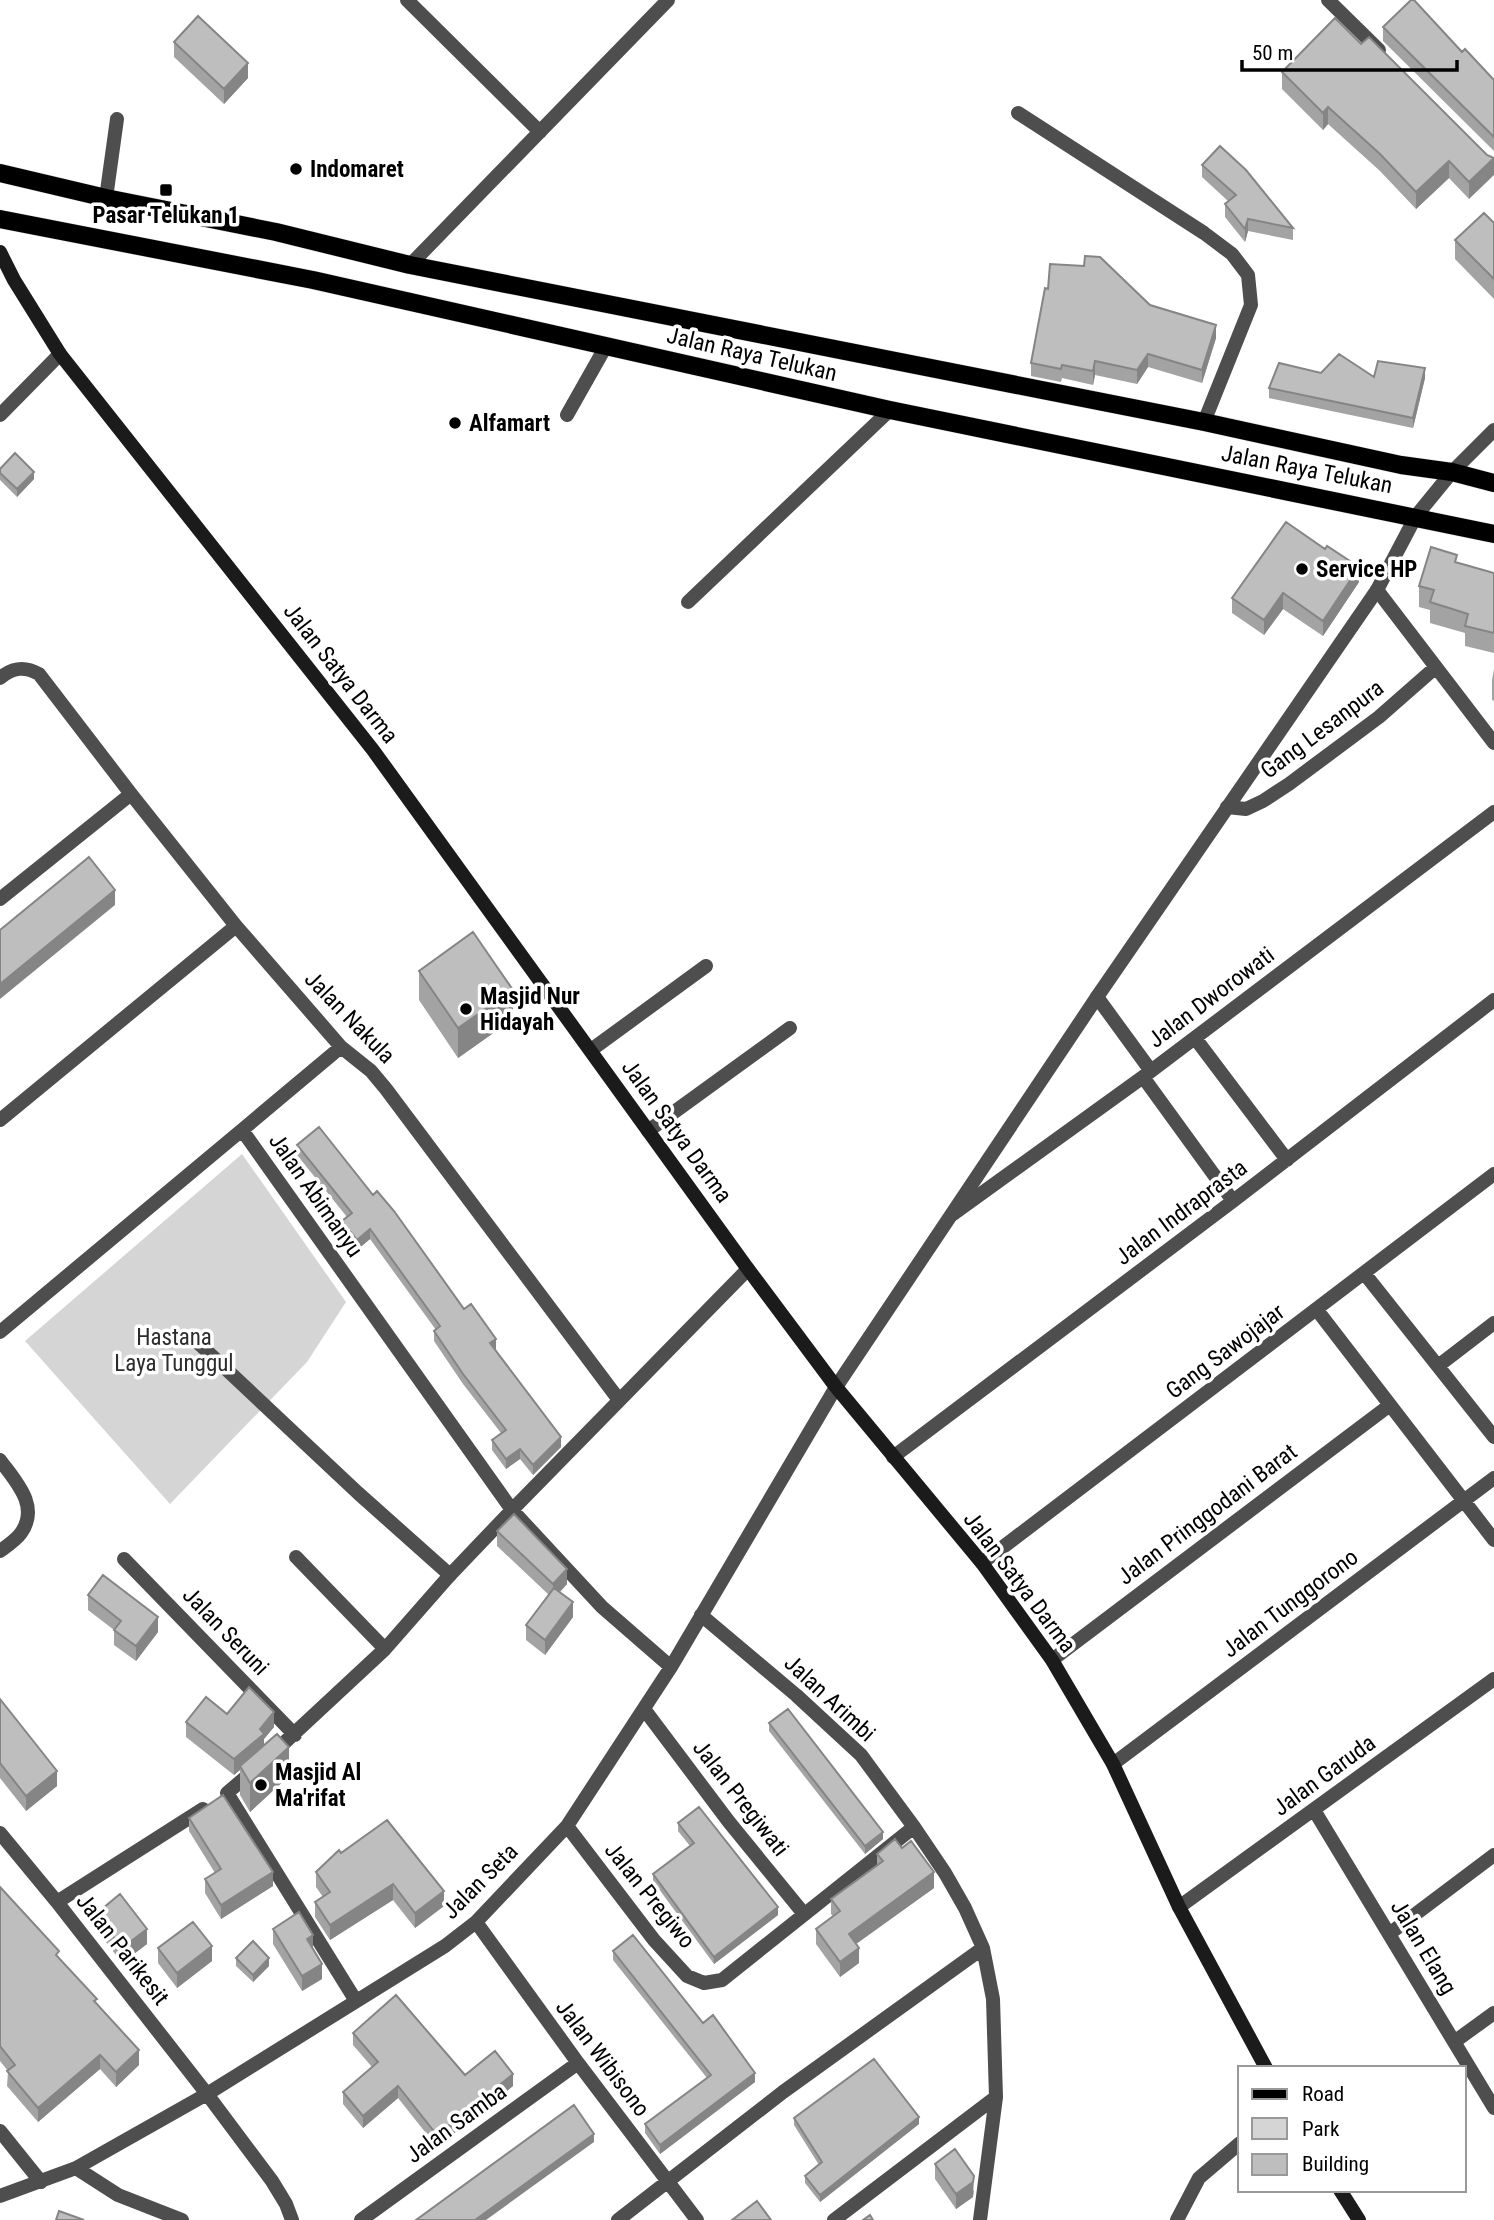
<svg xmlns="http://www.w3.org/2000/svg" width="1494" height="2220" font-family="'Roboto Condensed',sans-serif">
  <style>
    .green { fill: #d5d5d5 }
    .lines { fill: none; stroke-linecap: round; stroke-linejoin: round }
    .primary-casing { stroke: #dbdbdb; stroke-width: 19 }
    .service { stroke: #4e4e4e; stroke-width: 14 }
    .minor { stroke: #4e4e4e; stroke-width: 14 }
    .tertiary { stroke: #4e4e4e; stroke-width: 14 }
    .secondary { stroke: #1b1b1b; stroke-width: 14 }
    .primary { stroke: #000; stroke-width: 18 }
    .wall { fill: #a3a3a3 }
    .shaded-wall { fill: #858585 }
    .building { fill: #bebebe; stroke: #858585; stroke-width: 2 }
    .poi-dot { fill: #000; stroke: #fff; stroke-width: 2.5 }
    .labels { text-anchor: middle; stroke-width: 7; stroke-linejoin: round; paint-order: stroke }
    .poi-label { font-size: 23px; font-weight: bold; fill: #000; stroke: #fff; text-anchor: start }
    .street-label { font-size: 23px; fill: #000; stroke: #fff }
    .park-label { font-size: 23px; fill: #2c2c2c; stroke: #fff }
  </style>
  <rect width="100%" height="100%" fill="#fff"/>
  <path class="green" d="M242,1154L346,1302L307,1362L170,1504L25,1341Z"/>
  <g class="lines">
    <defs>
      <path id="primary" d="M0,173L106,198L276,232L410,265L1204,422L1401,465L1452,472L1494,483
        M0,219L313,280L890,410L1494,534"/>
    </defs>
    <use href="#primary" class="primary-casing"/>
    <path class="service" d="M407,0L540,132
      M1018,113L1204,233L1232,254L1248,275L1251,305L1204,422
      M106,198L117,119
      M410,265L668,0
      M567,415L606,346
      M688,602L890,410
      M194,1339L358,1493L450,1575"/>
    <path class="minor" d="M1328,0L1379,50
      M0,415L60,354
      M1377,590L1494,743
      M0,678C13,667 25,666 39,674L131,794L236,926L341,1047L371,1071L386,1089L619,1400
      M1227,807L1246,809L1263,801L1289,784L1379,717L1436,667
      M0,899L131,794
      M1097,997L1151,1071
      M1195,1038L1287,1160
      M591,1050L706,966
      M1143,1077L1233,1201
      M0,1120L236,926
      M242,1130L341,1047
      M648,1131L790,1028
      M953,1214L1143,1077L1494,812
      M1364,1273L1494,1437
      M1317,1310L1494,1540
      M0,1332L242,1130L512,1510L602,1607L671,1667
      M1438,1366L1494,1323
      M893,1457L1233,1201L1494,1000
      M0,1460C16,1482 40,1506 21,1533C16,1540 7,1546 0,1551
      M296,1557L385,1649
      M124,1559L295,1735
      M982,1563L1494,1174
      M701,1615L796,1695L861,1755L914,1827L945,1873L965,1908L983,1948L993,1999L996,2097L980,2220
      M1052,1660L1390,1405
      M644,1709L729,1822L804,1914
      M271,1755L385,1649L450,1575L512,1510L748,1269
      M1113,1764L1494,1478
      M253,1771L227,1793L356,2001
      M1314,1810L1494,2108
      M567,1826L654,1940L687,1976L704,1983L722,1980L914,1827
      M0,1833L57,1902L207,2094L272,2181L286,2204L292,2220
      M57,1902L203,1809
      M1179,1907L1494,1679
      M476,1922L578,2063L697,2220
      M1389,1934L1494,1855
      M1454,2042L1494,2013
      M0,2131L41,2182
      M76,2168L118,2195L182,2220
      M0,2196L76,2168L207,2094L445,1946L476,1922L567,1826L671,1667L836,1387
      M361,2220L578,2063
      M618,2220L783,2092L983,1948
      M834,2220L996,2097
      M1177,2220L1199,2178L1240,2143"/>
    <path class="tertiary" d="M836,1387L1097,997L1377,590L1416,516L1452,472L1494,430"/>
    <path class="secondary" d="M0,252L14,280L60,354L373,750L748,1269L836,1387L982,1563L1052,1660L1113,1764L1179,1907L1266,2068
      M1340,2190L1359,2220"/>
    <use href="#primary" class="primary"/>
  </g>
  <path class="wall" d="M1383,27L1462,52L1494,80V151L1383,41Z
    M174,42L248,78L224,104L174,57Z
    M1361,44L1487,155L1469,199L1449,178L1416,209L1380,171L1328,124L1323,130L1282,89V72Z
    M1202,165L1293,228V240L1248,231L1245,242L1225,217V204L1228,201L1202,177Z
    M1494,223V299L1455,259V240Z
    M1150,305L1216,338L1202,383L1148,367L1137,384L1095,375L1093,385L1062,378L1061,382L1031,376V363Z
    M1321,373L1374,377L1425,378L1413,428L1269,398V388Z
    M0,469L34,479L17,497L0,480Z
    M1457,562L1494,573V653L1465,646V633L1430,623V610L1419,607V586Z
    M1359,582L1323,636L1283,609L1264,635L1232,613V598Z
    M1494,669V701L1492,700V680Z
    M419,971L513,1019L458,1058L419,1000Z
    M297,1145L464,1309L496,1349L495,1350L561,1447L533,1475L520,1459L506,1469L492,1450V1440L501,1433L463,1384L434,1341V1331L436,1330L370,1239L357,1250L342,1231V1221L347,1217L297,1155Z
    M497,1531L567,1584L560,1592L573,1617L545,1655L526,1640V1625L549,1595L497,1546Z
    M88,1595L158,1632L136,1661L114,1645V1630L88,1610Z
    M0,1699L57,1786L26,1811L0,1778Z
    M186,1722L274,1727L264,1739V1745L289,1776L250,1812L240,1795V1770L234,1775L186,1737Z
    M769,1723L883,1839L865,1854L769,1731Z
    M189,1818L273,1886L221,1919L205,1893V1879L215,1873L189,1831Z
    M678,1823L778,1915L714,1964L653,1881V1874L690,1846L678,1831Z
    M341,1853L444,1906L415,1928L393,1900L330,1940L315,1917V1902L323,1897L316,1887V1872Z
    M877,1854L934,1888L856,1944L859,1963L840,1977L816,1944V1929L833,1916L831,1914V1899L877,1866Z
    M0,1887L97,2004L139,2065L116,2087L100,2069L38,2122L7,2086L8,2071L0,2061Z
    M96,1914L147,1944L122,1963L96,1929Z
    M273,1929L313,1949L322,1979L302,1991L273,1944Z
    M158,1948L212,1961L177,1988L158,1963Z
    M613,1951L703,2023L755,2082L660,2154L645,2133V2124L707,2078L613,1960Z
    M236,1958L269,1966L253,1982L236,1966Z
    M353,2033L465,2075L513,2086L437,2147L398,2098L363,2128L343,2104V2092L372,2067L353,2045Z
    M794,2118L919,2124L820,2202L805,2183V2176L819,2165L794,2125Z
    M935,2164L974,2191L973,2197L956,2209L935,2179Z"/>
  <path class="shaded-wall" d="M248,63V78L224,104V89Z
    M1328,107V124L1323,130V113Z
    M1494,158V175L1469,199V182Z
    M1449,161V178L1416,209V192Z
    M1248,219V231L1245,242V229Z
    M1216,325V338L1202,383V370Z
    M1148,354V367L1137,384V370Z
    M1095,361V375L1093,385V371Z
    M1425,368V378L1413,428V418Z
    M34,472V479L17,497V489Z
    M1359,567V582L1323,636V621Z
    M1283,593V609L1264,635V620Z
    M115,890V905L0,999V984Z
    M513,990V1019L458,1058V1028Z
    M370,1229V1239L357,1250V1240Z
    M496,1339V1349L490,1354V1343Z
    M561,1437V1447L533,1475V1465Z
    M520,1449V1459L506,1469V1459Z
    M567,1569V1584L553,1599V1584Z
    M573,1602V1617L545,1655V1640Z
    M158,1617V1632L136,1661V1646Z
    M274,1712V1727L264,1739V1749L240,1766V1770L234,1775V1759Z
    M289,1747V1776L250,1812V1783Z
    M57,1771V1786L26,1811V1796Z
    M883,1832V1839L865,1854V1846Z
    M273,1872V1886L221,1919V1905Z
    M934,1872V1888L849,1949V1934Z
    M393,1884V1900L330,1940V1925Z
    M444,1891V1906L415,1928V1913Z
    M778,1907V1915L714,1964V1957Z
    M147,1929V1944L122,1963V1948Z
    M313,1935V1950L307,1939Z
    M212,1946V1961L177,1988V1973Z
    M859,1948V1963L840,1977V1962Z
    M269,1958V1966L253,1982V1975Z
    M322,1964V1979L302,1991V1976Z
    M139,2050V2065L116,2087V2072Z
    M100,2055V2069L38,2122V2108Z
    M755,2073V2082L660,2154V2145Z
    M513,2074V2086L437,2147V2135Z
    M398,2086V2098L363,2128V2116Z
    M919,2117V2124L820,2202V2195Z
    M594,2134V2142L486,2220H475Z
    M974,2176L973,2197L956,2209V2194Z"/>
  <path class="building" d="M1411,0H1414L1462,52L1465,49L1494,80V137L1383,27Z
    M198,16L248,63L224,89L174,42Z
    M1335,18L1361,44L1369,37L1487,155L1494,158L1469,182L1449,161L1416,192L1380,154L1328,107L1323,113L1282,72Z
    M1220,146L1246,170L1293,228L1248,219L1245,229L1225,204L1236,195L1202,165Z
    M1484,213L1494,223V279L1455,240Z
    M1085,256L1100,257L1150,305L1216,325L1202,370L1148,354L1137,370L1095,361L1093,371L1062,365L1061,369L1031,363L1045,288L1048,289L1050,264L1084,266Z
    M1339,354L1374,377L1378,361L1425,368L1413,418L1269,388L1279,363L1321,373Z
    M15,453L34,472L17,489L0,473V469Z
    M1286,522L1325,549L1327,546L1359,567L1323,621L1283,593L1264,620L1232,598Z
    M1431,547L1457,555L1455,562L1494,573V633L1465,626L1468,614L1430,602L1434,590L1419,586Z
    M89,857L115,890L0,984V930Z
    M473,932L513,990L458,1028L419,971Z
    M319,1127L373,1195L377,1191L394,1211L464,1309L471,1304L496,1339L490,1343L561,1437L533,1465L520,1449L506,1459L492,1440L506,1430L463,1374L434,1331L440,1326L370,1229L357,1240L342,1221L352,1213L297,1145Z
    M514,1514L567,1569L553,1584L497,1531Z
    M103,1575L158,1617L136,1646L114,1630L121,1621L88,1595Z
    M554,1588L573,1602L545,1640L526,1625Z
    M249,1687L274,1712L260,1729L264,1734L234,1759L186,1722L206,1697L227,1714Z
    M0,1699L57,1771L26,1796L0,1763Z
    M788,1709L883,1832L865,1846L769,1723Z
    M277,1734L289,1747L250,1783L240,1766Z
    M223,1795L273,1872L221,1905L205,1879L221,1869L189,1818Z
    M699,1807L778,1907L714,1957L653,1874L694,1843L678,1823Z
    M387,1820L444,1891L415,1913L393,1884L330,1925L315,1902L330,1892L316,1872L339,1850L341,1853Z
    M895,1839L902,1848L911,1841L934,1872L849,1934L859,1948L840,1962L816,1929L840,1911L831,1899L883,1861L877,1854Z
    M0,1887L59,1951L56,1955L97,1999L94,2001L139,2050L116,2072L100,2055L38,2108L7,2071L15,2065L0,2046Z
    M120,1894L147,1929L122,1948L96,1914Z
    M299,1912L313,1935L307,1939L322,1964L302,1976L273,1929Z
    M193,1922L212,1946L177,1973L158,1948Z
    M633,1935L703,2023L713,2015L755,2073L660,2145L645,2124L711,2075L613,1951Z
    M253,1941L269,1958L253,1975L236,1958Z
    M396,1995L465,2075L495,2051L513,2074L437,2135L398,2086L363,2116L343,2092L378,2062L353,2033Z
    M874,2059L919,2117L820,2195L805,2176L822,2162L794,2118Z
    M574,2105L594,2134L475,2220H416Z
    M955,2149L974,2176L973,2182L956,2194L935,2164Z
    M757,2201L771,2220H732Z
    M59,2211L84,2220H56Z
    M870,2215L873,2220H863Z"/>
  <g class="poi-dot">
    <circle cx="296" cy="169" r="7"/>
    <rect x="159" y="183" width="14" height="14" rx="3.5"/>
    <circle cx="455" cy="423" r="7"/>
    <circle cx="1302" cy="569" r="7"/>
    <circle cx="466" cy="1009" r="7"/>
    <circle cx="261" cy="1785" r="7"/>
  </g>
  <g class="labels">
    <g class="poi-label">
      <text x="310" y="177">Indomaret</text>
      <text x="166" y="223" text-anchor="middle">Pasar Telukan 1</text>
      <text x="469" y="431">Alfamart</text>
      <text x="1316" y="577">Service HP</text>
      <text x="480" y="1004">Masjid Nur<tspan x="480" dy="26">Hidayah</tspan></text>
      <text x="275" y="1780">Masjid Al<tspan x="275" dy="26">Ma'rifat</tspan></text>
    </g>
    <g class="street-label">
      <text transform="translate(752 354) rotate(13)" y="8">Jalan Raya Telukan</text>
      <text transform="translate(1307 469) rotate(11)" y="8">Jalan Raya Telukan</text>
      <text transform="translate(341 673) rotate(52)" y="8">Jalan Satya Darma</text>
      <text transform="translate(1322 729) rotate(-37)" y="8">Gang Lesanpura</text>
      <text transform="translate(1211 997) rotate(-37)" y="8">Jalan Dworowati</text>
      <text transform="translate(350 1017) rotate(46)" y="8">Jalan Nakula</text>
      <text transform="translate(677 1131) rotate(54)" y="8">Jalan Satya Darma</text>
      <text transform="translate(316 1195) rotate(55)" y="8">Jalan Abimanyu</text>
      <text transform="translate(1181 1212) rotate(-37)" y="8">Jalan Indraprasta</text>
      <text transform="translate(1225 1351) rotate(-37)" y="8">Gang Sawojajar</text>
      <text transform="translate(1207 1514) rotate(-37)" y="8">Jalan Pringgodani Barat</text>
      <text transform="translate(1020 1582) rotate(53)" y="8">Jalan Satya Darma</text>
      <text transform="translate(1290 1603) rotate(-37)" y="8">Jalan Tunggorono</text>
      <text transform="translate(226 1631) rotate(46)" y="8">Jalan Seruni</text>
      <text transform="translate(830 1698) rotate(43)" y="8">Jalan Arimbi</text>
      <text transform="translate(1324 1775) rotate(-36)" y="8">Jalan Garuda</text>
      <text transform="translate(741 1798) rotate(52)" y="8">Jalan Pregiwati</text>
      <text transform="translate(480 1881) rotate(-45)" y="8">Jalan Seta</text>
      <text transform="translate(650 1895) rotate(51)" y="8">Jalan Pregiwo</text>
      <text transform="translate(1424 1947) rotate(59)" y="8">Jalan Elang</text>
      <text transform="translate(123 1949) rotate(52)" y="8">Jalan Parikesit</text>
      <text transform="translate(603 2058) rotate(53)" y="8">Jalan Wibisono</text>
      <text transform="translate(456 2123) rotate(-36)" y="8">Jalan Samba</text>
    </g>
    <g class="park-label">
      <text x="174" y="1345">Hastana<tspan x="174" dy="26">Laya Tunggul</tspan></text>
    </g>
  </g>
  <rect x="1238" y="2066" width="228" height="126" fill="#ffffff" stroke="#999999" stroke-width="2"/>
  <rect x="1252" y="2089" width="35" height="10" fill="#000000" stroke="#999999" stroke-width="2"/>
  <text x="1302" y="2101" font-size="21" fill="#000000">Road</text>
  <rect x="1252" y="2118" width="35" height="21" fill="#d5d5d5" stroke="#999999" stroke-width="2"/>
  <text x="1302" y="2136" font-size="21" fill="#000000">Park</text>
  <rect x="1252" y="2154" width="35" height="21" fill="#bebebe" stroke="#999999" stroke-width="2"/>
  <text x="1302" y="2171" font-size="21" fill="#000000">Building</text>
  <path d="M1242 60v10h215v-10" fill="none" stroke="#000000" stroke-width="3.5"/>
  <text x="1252" y="60" font-size="21" fill="#000000" stroke="#ffffff" stroke-width="5" paint-order="stroke">50 m</text>
</svg>
